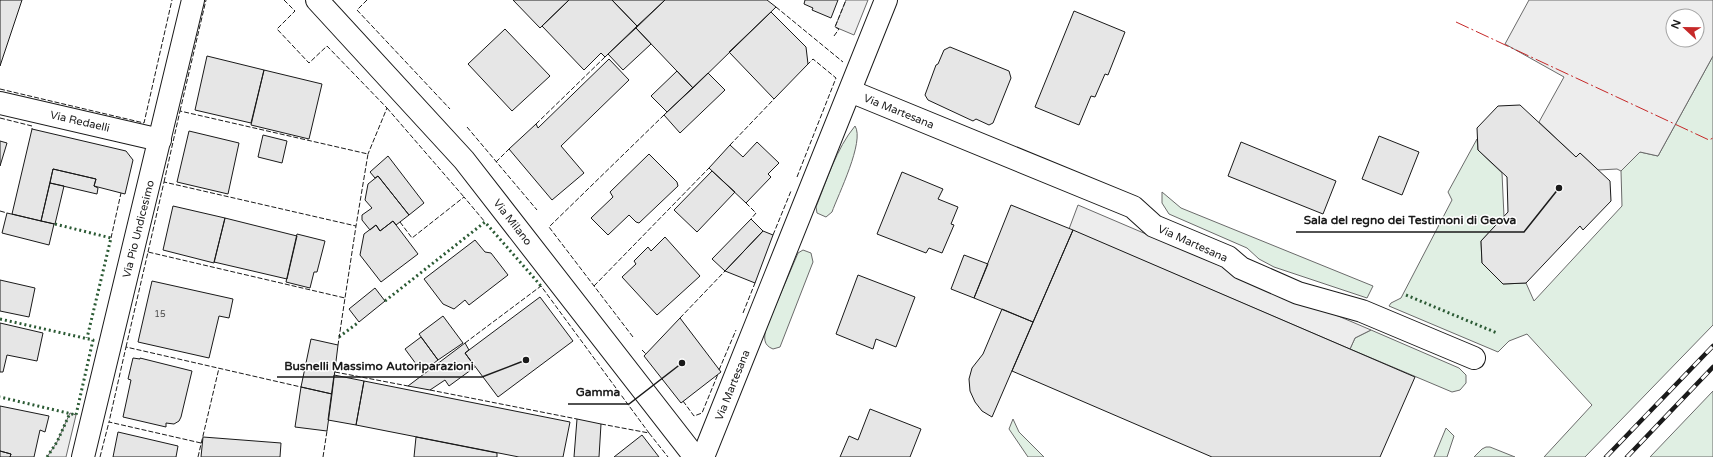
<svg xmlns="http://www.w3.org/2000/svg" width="1713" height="457" font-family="'Varela Round',sans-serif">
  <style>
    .green { fill: #e0efe3; stroke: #6a6a6a }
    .parking { fill: #ededed; stroke: #6a6a6a; fill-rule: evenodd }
    .building { fill: #e6e6e6; stroke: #1a1a1a }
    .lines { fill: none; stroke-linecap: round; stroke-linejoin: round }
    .minor-casing { stroke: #1a1a1a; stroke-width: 24 }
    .tertiary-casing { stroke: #1a1a1a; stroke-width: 24 }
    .minor { stroke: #fff; stroke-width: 22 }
    .tertiary { stroke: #fff; stroke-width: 22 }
    .rail-casing { stroke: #1a1a1a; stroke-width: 4.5 }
    .rail { stroke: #fff; stroke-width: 3; stroke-dasharray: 9; stroke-linecap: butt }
    .hedge { stroke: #2b5a34; stroke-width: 3; stroke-dasharray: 2 3; stroke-linecap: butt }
    .fence { stroke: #1a1a1a; stroke-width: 1; stroke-dasharray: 5 2; stroke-linecap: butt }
    .power { stroke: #c62828; stroke-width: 1; stroke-dasharray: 14 3 2 3; stroke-linecap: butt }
    .labels { text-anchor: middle; stroke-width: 3; stroke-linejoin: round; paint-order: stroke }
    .number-label { font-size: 9px; fill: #4d4d4d }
    .street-label { font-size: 11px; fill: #1a1a1a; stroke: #fff }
    .leader { fill: none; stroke: #1a1a1a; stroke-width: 1.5 }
    .callout-dot { fill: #1a1a1a; stroke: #fff; stroke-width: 1.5 }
    .callout-label { font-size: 12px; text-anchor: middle; font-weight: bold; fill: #1a1a1a; stroke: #fff; stroke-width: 3; stroke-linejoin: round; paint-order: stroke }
  </style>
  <rect width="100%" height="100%" fill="#fff"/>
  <path class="green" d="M1713,56V325L1585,457H1544L1592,405L1527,334L1509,341L1498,352L1389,306L1391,303L1401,298L1452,200L1448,192L1477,139L1478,150L1502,173L1504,217L1481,241L1482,263L1503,284L1526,283L1534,301L1622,206L1621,171L1640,152L1658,156Z
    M855,126C865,141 838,195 832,212L826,217L817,213L816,207C827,180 836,149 855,126Z
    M1162,192L1181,208L1373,286L1367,298L1274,267L1259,259L1247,248L1169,214L1162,203Z
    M803,250L811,253L813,262L780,347L773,349C763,345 764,338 766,328L798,253Z
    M1371,330L1459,368L1466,375V383L1460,390L1452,392L1350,349L1355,338Z
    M1713,391V457H1650Z
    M1013,419L1019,432L1044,457H1028L1009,429Z
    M1446,428L1454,436L1447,457H1434Z
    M1486,447H1490L1515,457H1474L1482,449Z"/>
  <path class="parking" d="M846,0H868L854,35L835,27Z
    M1529,0H1713V56L1658,156L1640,152L1621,171L1617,169L1598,170L1580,153L1576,157L1539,122L1564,77L1505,44ZM1673,16H1697V40H1673Z
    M1078,205L1371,330L1355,338L1350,349L1069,229Z
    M70,413L76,415L66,457H47L57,442Z"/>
  <path class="building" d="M0,0H22L0,66Z
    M513,0H569L540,28Z
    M569,0H612L637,26L605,57L601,53L584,70L542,26Z
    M612,0H665L637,26Z
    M665,0H767L776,7L693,88L636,28Z
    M805,0H838L831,18L812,10L813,8L804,4Z
    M1074,11L1125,32L1108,75L1105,74L1095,97L1091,96L1079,125L1035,107Z
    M771,12L806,47L808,64L774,99L729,52Z
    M636,28L651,44L623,70L608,54Z
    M505,29L550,76L512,111L468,64Z
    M950,47L1009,71L1011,78L993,123L989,125L976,119L973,121L928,100L925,95L936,65L938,64L944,50Z
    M207,56L264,70L251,123L195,110Z
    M609,59L629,80L561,146L584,173L552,200L509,149L536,124L538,128Z
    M264,70L322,84L309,139L251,125Z
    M677,71L693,88L667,112L651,96Z
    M708,73L725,90L680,133L664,115Z
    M1520,105L1576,157L1580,153L1610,181L1611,201L1583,230L1580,226L1526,283L1503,284L1482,263L1481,241L1508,212L1507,177L1478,150L1477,128L1498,106Z
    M32,129L126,151L133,160L125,194L94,186L96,179L53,169L41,221L12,214Z
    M189,131L239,143L228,194L177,182Z
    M263,135L287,141L282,163L258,157Z
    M1379,136L1419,152L1402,195L1362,179Z
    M0,141L7,143L0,166Z
    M757,142L779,163L768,174L771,177L746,203L709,168L730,145L743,157Z
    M1241,142L1336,181L1323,214L1228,176Z
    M649,154L677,182L678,186L639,223L636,222L629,215L608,235L591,218L613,197L610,192Z
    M388,156L424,203L409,215L378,176L375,178L370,172Z
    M53,169L96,179L94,186L98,188L97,194L50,183Z
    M712,171L735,192L697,232L674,210Z
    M902,172L943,189L938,199L958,207L951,224L954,225L942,253L929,248L926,253L877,234Z
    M378,176L409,215L396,225L393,221L380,231L376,225L370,230L362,220V215L372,208L365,200L368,184Z
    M50,183L64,186L55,224L41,221Z
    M1011,205L1073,230L1033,322L974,298Z
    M173,206L225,218L214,263L163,250Z
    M7,213L54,224L49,245L2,233Z
    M225,218L297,236L287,279L214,262Z
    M751,219L763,231L725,271L712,259Z
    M393,221L418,254L381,282L360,255L364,234L376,225L380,231Z
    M1073,230L1415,377L1380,457H1212L1012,371Z
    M763,231L773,235L755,283L725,271Z
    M297,234L325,241L317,272H314L310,288L286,282Z
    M665,237L700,276L657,315L622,277L636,264L634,261L648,247L651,251Z
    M475,240L485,252L491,253L508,275L469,305L465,300L454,309L443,304L424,279Z
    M964,255L988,264L974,298L951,289Z
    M858,275L915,297L896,347L876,339L873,349L836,334Z
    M0,280L35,288L29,317L0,311Z
    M152,281L233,299L229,318L219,316L209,358L138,342Z
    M375,288L385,301L359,322L349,309Z
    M540,297L573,341L498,397L465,353Z
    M1002,309L1033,322L992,417L982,411L975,402L970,391L969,379L972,368L983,354Z
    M443,316L463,343L438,360L419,334Z
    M680,318L721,372L681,403L644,356Z
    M0,323L43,333L37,361L7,355L3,372H0Z
    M421,337L438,360L422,372L405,349Z
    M311,339L338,345L332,394L301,387Z
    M465,343L469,350L465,353L475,367L449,386L445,380L430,390L408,386Z
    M133,358L140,359V358L192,371L181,417L179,421L174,424L166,423V427L123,417L131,380L128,379Z
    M334,375L364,381L356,425L328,420Z
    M364,381L570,422L563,457H519L356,425Z
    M301,387L332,394L327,431L295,427Z
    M0,406L49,416L45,432L40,430L34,457H10L11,454L0,451Z
    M870,409L921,429L910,457H840L849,436L858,440Z
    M577,419L601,424L599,457H574Z
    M118,432L178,446L176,457H113Z
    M642,435L659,457H614Z
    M203,437L281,443L280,457H201Z
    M416,437L497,453V457H414Z
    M0,451L11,454L10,457H0Z"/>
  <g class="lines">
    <defs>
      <path id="minor" d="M850,91L1133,207L1154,226L1228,257L1241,268L1298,293L1362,311L1474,358
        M0,103L160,140
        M83,457L193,0
        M703,457L886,0"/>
      <path id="tertiary" d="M317,0L464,160L695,457"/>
    </defs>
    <use href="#minor" class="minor-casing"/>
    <use href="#tertiary" class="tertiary-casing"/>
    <use href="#minor" class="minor"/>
    <use href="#tertiary" class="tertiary"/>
    <defs>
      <path id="rail" d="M1606,457L1713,346
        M1627,457L1713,367"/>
    </defs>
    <use href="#rail" class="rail-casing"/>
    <use href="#rail" class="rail"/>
    <path class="hedge" d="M55,224L111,238L87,338
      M1406,295L1497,333
      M385,301L485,222L541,286
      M0,319L93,340L76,415L0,397
      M339,337L359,322
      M47,457L57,442L70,413"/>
    <path class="fence" d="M284,0L295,11L277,29L309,63L327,46L387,108L368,154
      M367,0L357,10L450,109
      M776,7L843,62
      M834,36L839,29L835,27L846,0
      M0,89L144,123L172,0
      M387,108L464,197
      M180,111L206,0
      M0,118L32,126V129
      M536,124L605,57
      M467,127L537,210
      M730,145L774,99
      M496,162L509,149
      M797,177L836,78L813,59L808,64
      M164,182L180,111L368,154L356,226
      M746,203L756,213L751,219
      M0,211L7,213
      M400,222L412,238L464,197L485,222
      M773,235L791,191
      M111,238L121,193
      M148,252L164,182L356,226L345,298
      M594,286L709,168
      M743,313L755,283
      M680,318L725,271
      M633,337L549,227L664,115
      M465,343L541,286L649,433
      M126,347L148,252L345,298L338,345
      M642,350L646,354
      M719,370L736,330
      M335,372L408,386
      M430,390L577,419
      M683,401L694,416L702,413L718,374
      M601,424L649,433L668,457
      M201,443L109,422L126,347L301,387
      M100,457L109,422
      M198,457L219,368
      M323,457L327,431"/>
    <path class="power" d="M1456,22L1709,140L1713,138"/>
  </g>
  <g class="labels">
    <g class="number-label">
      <text x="160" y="317">15</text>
    </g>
    <g class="street-label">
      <text transform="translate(899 111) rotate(22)" y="4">Via Martesana</text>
      <text transform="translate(80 121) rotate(13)" y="4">Via Redaelli</text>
      <text transform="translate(513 222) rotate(52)" y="4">Via Milano</text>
      <text transform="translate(138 229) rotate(-76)" y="4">Via Pio Undicesimo</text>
      <text transform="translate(1193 243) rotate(24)" y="4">Via Martesana</text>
      <text transform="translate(732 385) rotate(-68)" y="4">Via Martesana</text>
    </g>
  </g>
  <path class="leader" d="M1559 188L1524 232H1296M526 360L482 377H277M682 363L629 404H568"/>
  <g class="callout-dot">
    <circle cx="1559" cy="188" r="4"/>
    <circle cx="526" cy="360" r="4"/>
    <circle cx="682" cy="363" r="4"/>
  </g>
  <g class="callout-label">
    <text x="1410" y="224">Sala del regno dei Testimoni di Geova</text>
    <text x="379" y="370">Busnelli Massimo Autoriparazioni</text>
    <text x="598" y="396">Gamma</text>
  </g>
  <g transform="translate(1685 28) rotate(292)"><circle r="19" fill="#ffffff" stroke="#a3a3a3"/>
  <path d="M0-3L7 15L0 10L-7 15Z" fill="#c62828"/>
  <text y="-6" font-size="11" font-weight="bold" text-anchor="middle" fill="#1a1a1a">N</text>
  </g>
</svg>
